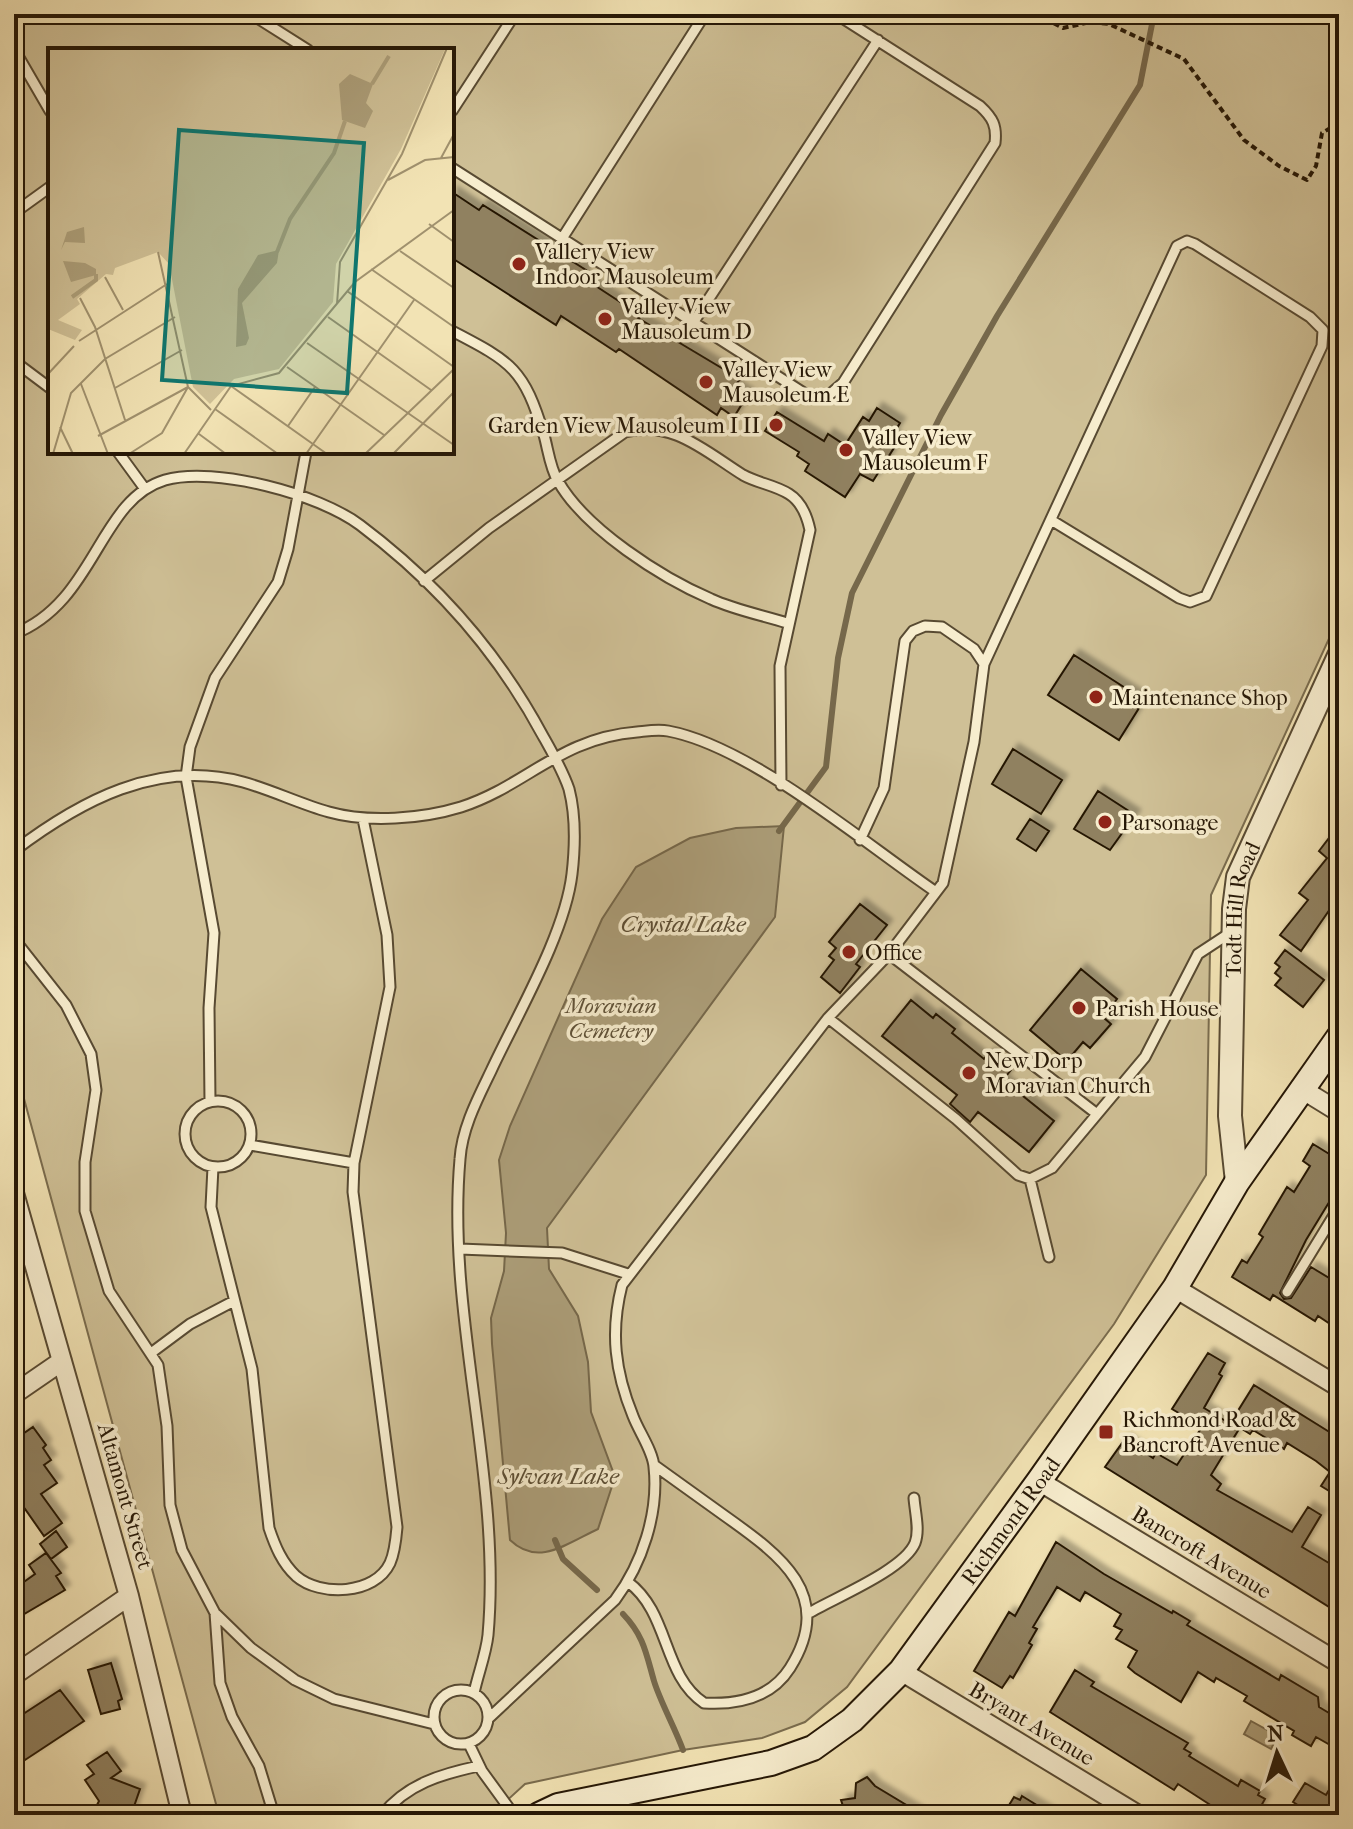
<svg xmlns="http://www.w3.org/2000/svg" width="1353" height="1829" font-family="'IM FELL French Canon',serif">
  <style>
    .green { fill: #cfc096; stroke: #7a6c4e; stroke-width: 2; fill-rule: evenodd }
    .water { fill: #ac9e79; stroke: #76684b; stroke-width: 2 }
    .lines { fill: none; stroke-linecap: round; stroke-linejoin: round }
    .stream { stroke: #76684b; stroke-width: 6 }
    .building { fill: #908160; stroke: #251706; stroke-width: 2; filter: url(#shadow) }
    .service-casing { stroke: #584a32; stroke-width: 13 }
    .minor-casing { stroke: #584a32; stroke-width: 22 }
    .tertiary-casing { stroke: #584a32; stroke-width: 26 }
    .secondary-casing { stroke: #251706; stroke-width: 28 }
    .path { stroke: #251706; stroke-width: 4; stroke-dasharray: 6 4; stroke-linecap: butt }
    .service { stroke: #f7edce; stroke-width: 9 }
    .minor { stroke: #f7edce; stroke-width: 18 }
    .tertiary { stroke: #f7edce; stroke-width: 22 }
    .secondary { stroke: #f7edce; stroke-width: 24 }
    .poi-dot { fill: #8f2418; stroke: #f7edce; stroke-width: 3 }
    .labels { text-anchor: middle; stroke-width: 7; stroke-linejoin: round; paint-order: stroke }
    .poi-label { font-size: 22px; fill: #251706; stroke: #f7edce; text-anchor: start }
    .street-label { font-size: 22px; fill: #251706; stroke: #f7edce }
    .park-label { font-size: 22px; font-style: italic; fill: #605238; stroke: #f7edce }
    .water-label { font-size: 24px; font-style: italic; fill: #5b4d34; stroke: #f7edce }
    .inset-river { fill: none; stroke: #ac9e79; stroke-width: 4 }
    .inset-road { fill: none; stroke: #a0916e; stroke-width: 2 }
    .view { fill: #0f766e; fill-opacity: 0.15; stroke: #0f766e; stroke-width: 4 }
    .inset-edge { fill: none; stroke: #251706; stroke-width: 4 }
  </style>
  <defs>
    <filter id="shadow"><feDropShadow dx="5.5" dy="-5.5" stdDeviation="2" flood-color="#0004"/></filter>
  </defs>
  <rect width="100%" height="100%" fill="#f2e3b4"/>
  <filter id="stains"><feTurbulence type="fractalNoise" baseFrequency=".0025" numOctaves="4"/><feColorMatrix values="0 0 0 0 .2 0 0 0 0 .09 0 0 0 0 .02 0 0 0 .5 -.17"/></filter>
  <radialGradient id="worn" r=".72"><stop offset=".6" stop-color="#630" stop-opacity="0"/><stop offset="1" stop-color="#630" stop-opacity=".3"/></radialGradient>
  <path class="green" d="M14,14H1339V617L1211,895L1206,1175L1114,1324L847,1687L805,1722L762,1738L683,1750L525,1784L491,1815H219L14,1062ZM50,50H452V452H50Z"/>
  <path class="water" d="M784,826L775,917L547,1228L549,1269L578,1316L588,1362L591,1412L615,1477L598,1529C566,1544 538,1567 510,1540L492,1344L491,1318L504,1271L506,1233L499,1160L510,1126L602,919L636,867L690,838L736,828Z
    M1251,1721L1278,1736L1271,1749L1244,1734Z"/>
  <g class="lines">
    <path class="stream" d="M779,831L826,767L838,658L852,593L941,415L997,316L1140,85L1154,14
      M555,1540L563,1559L597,1590
      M623,1614C644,1636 646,1653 654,1681C660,1701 675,1728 683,1750"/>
  </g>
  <path class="building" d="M452,192L479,210L483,205L586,270L582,277L640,315L638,318L740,379L735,386L748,394L734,417L721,408L717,415L619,349L616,352L561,316L556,325L452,258Z
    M877,408L900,423L892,436L899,440L873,481L860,474L845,497L805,471L809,464L797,456L799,452L765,431L777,412L824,441L828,434L845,445L863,417L869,421Z
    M1074,655L1144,700L1119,740L1048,695Z
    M1013,749L1062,780L1041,814L992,784Z
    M1098,791L1135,815L1110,850L1074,829Z
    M1030,819L1049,831L1036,851L1017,839Z
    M1339,825V896L1301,951L1280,935L1308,900L1299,893L1327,858L1319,851Z
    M860,904L887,925L856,964L860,967L840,993L821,977L834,960L829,956L836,948L829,942Z
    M1285,950L1324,980L1303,1007L1275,985L1281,978L1275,973L1280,967L1275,963Z
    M1081,969L1117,999L1103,1017L1111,1024L1090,1048L1083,1042L1067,1061L1030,1030Z
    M911,1000L933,1018L936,1014L955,1029L952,1033L984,1059L990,1053L1011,1070L1003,1080L1054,1121L1029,1152L978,1112L970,1122L950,1104L957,1095L882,1036Z
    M1313,1144L1339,1160V1186L1306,1240L1280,1293L1284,1299L1291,1298L1311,1267L1339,1284V1330L1318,1316L1315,1321L1273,1295L1270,1300L1232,1277L1242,1260L1247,1263L1263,1237L1259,1234L1287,1187L1294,1192L1310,1166L1303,1161Z
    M1208,1353L1225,1363L1219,1374L1222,1376L1204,1408L1239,1429L1211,1475L1221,1484L1217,1490L1292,1532L1308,1507L1321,1515L1302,1547L1339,1569V1601L1334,1610L1105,1467L1125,1439L1153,1458L1156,1453L1177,1465L1202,1427L1172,1409Z
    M1254,1385L1339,1438V1497L1321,1486L1330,1472L1316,1461L1287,1443L1284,1449L1253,1430L1250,1434L1231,1422Z
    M33,1427L46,1445L43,1448L51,1460L44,1465L57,1483L41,1494L62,1523L44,1536L25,1509L14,1517V1440Z
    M56,1531L67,1547L51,1559L40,1544Z
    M1056,1542L1104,1574L1172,1613L1173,1611L1190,1621L1187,1625L1279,1680L1281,1675L1318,1697L1319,1707L1339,1719V1750L1316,1737L1311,1746L1292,1735L1294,1731L1244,1701L1247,1696L1216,1678L1214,1682L1198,1672L1181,1702L1135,1673L1128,1667L1137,1651L1116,1639L1122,1630L1114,1626L1121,1614L1085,1592L1080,1601L1057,1587L1033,1627L1037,1629L1029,1643L1032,1645L1013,1678L1010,1676L1002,1688L974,1671L1009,1612L1015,1616Z
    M46,1553L61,1573L56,1576L65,1590L14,1620V1589L35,1574L29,1565Z
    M111,1663L122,1699L118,1701L120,1709L101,1714L88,1670Z
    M1075,1670L1094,1682L1091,1686L1188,1743L1184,1749L1191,1753L1189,1756L1238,1786L1241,1780L1260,1791L1258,1795L1265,1799L1256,1815H1226L1178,1784L1174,1790L1050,1712Z
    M60,1690L84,1721L25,1760L14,1745V1720Z
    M107,1752L121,1771L111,1778L140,1789L131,1815H102L110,1809L97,1805L99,1801L85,1780L94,1774L87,1765Z
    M1339,1773V1815H1314L1293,1802L1305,1783L1326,1795Z
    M867,1777L875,1786L923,1815H846L841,1800L855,1798L856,1783Z
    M1022,1796L1053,1815H1003L1014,1797L1020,1800Z"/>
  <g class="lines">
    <defs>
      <path id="service" d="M251,14L308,50
        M14,49L50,111
        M452,111L515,14
        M452,168L807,395L828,396L843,383L995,143C997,126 993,118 980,106L836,14
        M14,213L50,187
        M563,237L705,14
        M693,323L878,40
        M452,331C512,362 524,369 544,435C548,449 550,468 558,481C585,529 662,578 711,599C735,610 762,615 787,623
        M14,361L50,388
        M118,452L145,489
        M424,581L489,528L625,432C672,419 706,452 743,475C757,483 775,485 789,494C802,502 807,516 810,530L780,666L781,785
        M14,634C96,602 98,500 165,480C215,466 319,494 360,525C436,582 498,652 543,736C552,752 563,771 569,789C576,816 575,848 572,874C565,934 517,1015 491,1071C478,1098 462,1128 460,1159C446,1318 502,1476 488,1635C486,1654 478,1674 474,1693
        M984,664L1177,246L1187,241L1195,244L1310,317L1323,330L1322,346L1206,596L1190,602L1179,598L1051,520
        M14,851C80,801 157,759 243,782C272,790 300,804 329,812C368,823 422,819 461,807C526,786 560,738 637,732C647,731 658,729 668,731C750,746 864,843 936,892
        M14,939L66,1005L91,1054L96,1090L85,1162V1211L109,1291L158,1365L167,1426L170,1505L182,1550L215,1613L251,1648L295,1680L334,1699L434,1724
        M889,954L1097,1114
        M828,1018L956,1119L1018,1175L1030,1179L1052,1168L1145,1057L1198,954L1233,931
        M185 1134a33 33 0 1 1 66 0a33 33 0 1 1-66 0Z
        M210,1101L209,1008L214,933L186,777L190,747L215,678L278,582L288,549L306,452
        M250,1145L354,1163
        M213,1167L211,1207L252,1369L269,1528C275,1546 282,1563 296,1576C320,1597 375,1595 390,1563C395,1552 396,1539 397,1527L353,1192L354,1163L390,987L387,935L363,819
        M1030,1179L1049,1257
        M460,1249L562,1253L628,1274
        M1287,1292L1339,1207
        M151,1353L190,1324L234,1301
        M628,1582C670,1613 662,1675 704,1703C738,1705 771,1698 790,1668C836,1595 780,1555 725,1516C701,1499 678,1482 654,1465
        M215,1613L220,1683L232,1717L259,1766L274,1815
        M809,1613C834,1598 904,1570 915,1543C920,1530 915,1512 914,1498
        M434 1717a27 27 0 1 1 54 0a27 27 0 1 1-54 0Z
        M489,1718L615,1600C642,1564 659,1513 654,1467C653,1451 639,1432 633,1416C615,1372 610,1332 622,1285L828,1018L889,954L943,883L974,742L984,664L974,649L942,627L925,626L913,631L905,641L884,788L860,840
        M469,1744L482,1771L514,1815
        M382,1815C407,1784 441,1774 479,1766"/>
      <path id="minor" d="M1300,1088L1339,1112
        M14,1193L129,1596L182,1815
        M1175,1288L1339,1387
        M14,1394L62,1361
        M1039,1481L1339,1663
        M901,1671L1138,1815
        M14,1675L129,1596"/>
      <g id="tertiary">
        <path id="s1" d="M1237,1182L1230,1116L1234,909L1238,877L1339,656"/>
      </g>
      <g id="secondary">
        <path id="s2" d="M539,1815L558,1806L771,1763L813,1748L852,1720L901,1671L1039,1481L1175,1288L1237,1182L1339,1037"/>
      </g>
    </defs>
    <use href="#service" class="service-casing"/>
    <use href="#minor" class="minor-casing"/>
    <use href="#tertiary" class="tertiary-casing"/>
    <use href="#secondary" class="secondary-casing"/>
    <path class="path" d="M1036,14L1063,28L1091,22L1109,24L1184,59L1244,140L1279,166L1307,180L1316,166L1322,133L1339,123"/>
    <use href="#service" class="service"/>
    <use href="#minor" class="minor"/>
    <use href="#tertiary" class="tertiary"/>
    <use href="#secondary" class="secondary"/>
  </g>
  <g class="poi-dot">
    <circle cx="519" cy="264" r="8"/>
    <circle cx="605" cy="319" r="8"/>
    <circle cx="706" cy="382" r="8"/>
    <circle cx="776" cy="425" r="8"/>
    <circle cx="846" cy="450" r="8"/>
    <circle cx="1096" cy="697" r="8"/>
    <circle cx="1105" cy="822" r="8"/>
    <circle cx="849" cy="952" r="8"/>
    <circle cx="1079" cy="1008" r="8"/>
    <circle cx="969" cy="1073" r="8"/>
    <rect x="1098" y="1424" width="16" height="16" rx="4"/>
  </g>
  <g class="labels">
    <g class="poi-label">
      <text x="535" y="259">Vallery View<tspan x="535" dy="25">Indoor Mausoleum</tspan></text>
      <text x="621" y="314">Valley View<tspan x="621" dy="25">Mausoleum D</tspan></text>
      <text x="722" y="377">Valley View<tspan x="722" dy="25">Mausoleum E</tspan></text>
      <text x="760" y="433" text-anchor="end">Garden View Mausoleum I II</text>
      <text x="862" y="445">Valley View<tspan x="862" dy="25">Mausoleum F</tspan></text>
      <text x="1112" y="705">Maintenance Shop</text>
      <text x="1121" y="830">Parsonage</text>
      <text x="865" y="960">Office</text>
      <text x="1095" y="1016">Parish House</text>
      <text x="985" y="1068">New Dorp<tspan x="985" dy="25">Moravian Church</tspan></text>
      <text x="1122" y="1427">Richmond Road &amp;<tspan x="1122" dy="25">Bancroft Avenue</tspan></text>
    </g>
    <g class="street-label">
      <text dy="8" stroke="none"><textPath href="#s1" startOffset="274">Todt Hill Road</textPath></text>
      <text transform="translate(126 1496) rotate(74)" y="8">Altamont Street</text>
      <text dy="8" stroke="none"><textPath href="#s2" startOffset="586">Richmond Road</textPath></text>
      <text transform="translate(1202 1552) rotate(31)" y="8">Bancroft Avenue</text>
      <text transform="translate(1032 1723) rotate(31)" y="8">Bryant Avenue</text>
    </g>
    <g class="park-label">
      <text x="611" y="1013">Moravian<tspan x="611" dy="25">Cemetery</tspan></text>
    </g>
    <g class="water-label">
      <text x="683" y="932">Crystal Lake</text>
      <text x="558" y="1484">Sylvan Lake</text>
    </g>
  </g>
  <g transform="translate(48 48)">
    <rect width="406" height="406" fill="#f2e3b4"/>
    <path d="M0,1H397L353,101L288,216L285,254L231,321L186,331L162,356L145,339L121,216L110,204L67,220L65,227L58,226L29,251L32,256L10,272L34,282L27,292L0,281Z" fill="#cfc096"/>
    <path d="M302,26L325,36L318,55L325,63L317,80L294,72L291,36ZM36,179L37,195L17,194L13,202L19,184ZM231,202L229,215L194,255L201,290L198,297L188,299L190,241L210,207ZM15,213L37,215L48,221V227L23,234Z" fill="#ac9e79"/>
    <path class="inset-river" d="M324,36L341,8M229,204L242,171L286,105L297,73M24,249L48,232V226"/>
    <path class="inset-road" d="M393,110L406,86M340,132L377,112L406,109M381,176L406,194M352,203L406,240M110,204L140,339L163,362M323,221L406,279M57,229L75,262M299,243L406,319M32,250L47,279L77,372M289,256L292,214L354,106L399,0M280,269L383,342M31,293L119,236M259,295L406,397M239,319L336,387M0,326L26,298M33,336L60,406M183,338L279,406M67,340L134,302M167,361L230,406M240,378L267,339M12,379L25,406M151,386L178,406M50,388L140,339M5,406L23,345L57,311L127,269M81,406L114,385L140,339M136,406L183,338L231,325L307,234L406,162M258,406L366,252M317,406L406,321M345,406L406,344"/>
    <path class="view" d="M131,82L316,95L299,345L114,332Z"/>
    <rect width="406" height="406" class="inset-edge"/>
  </g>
  <rect width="1353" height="1829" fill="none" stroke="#f2e3b4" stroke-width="48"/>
  <rect x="16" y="16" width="1321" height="1797" fill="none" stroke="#251706" stroke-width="4"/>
  <rect x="24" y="24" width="1305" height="1781" fill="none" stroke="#251706" stroke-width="2"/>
  <g transform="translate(1277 1753) rotate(356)" stroke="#f7edce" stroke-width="6" paint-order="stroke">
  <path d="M0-6L14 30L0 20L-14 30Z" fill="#251706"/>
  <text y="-12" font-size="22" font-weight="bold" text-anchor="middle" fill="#251706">N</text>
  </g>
  <rect width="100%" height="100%" filter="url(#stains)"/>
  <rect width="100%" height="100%" fill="url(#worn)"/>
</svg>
